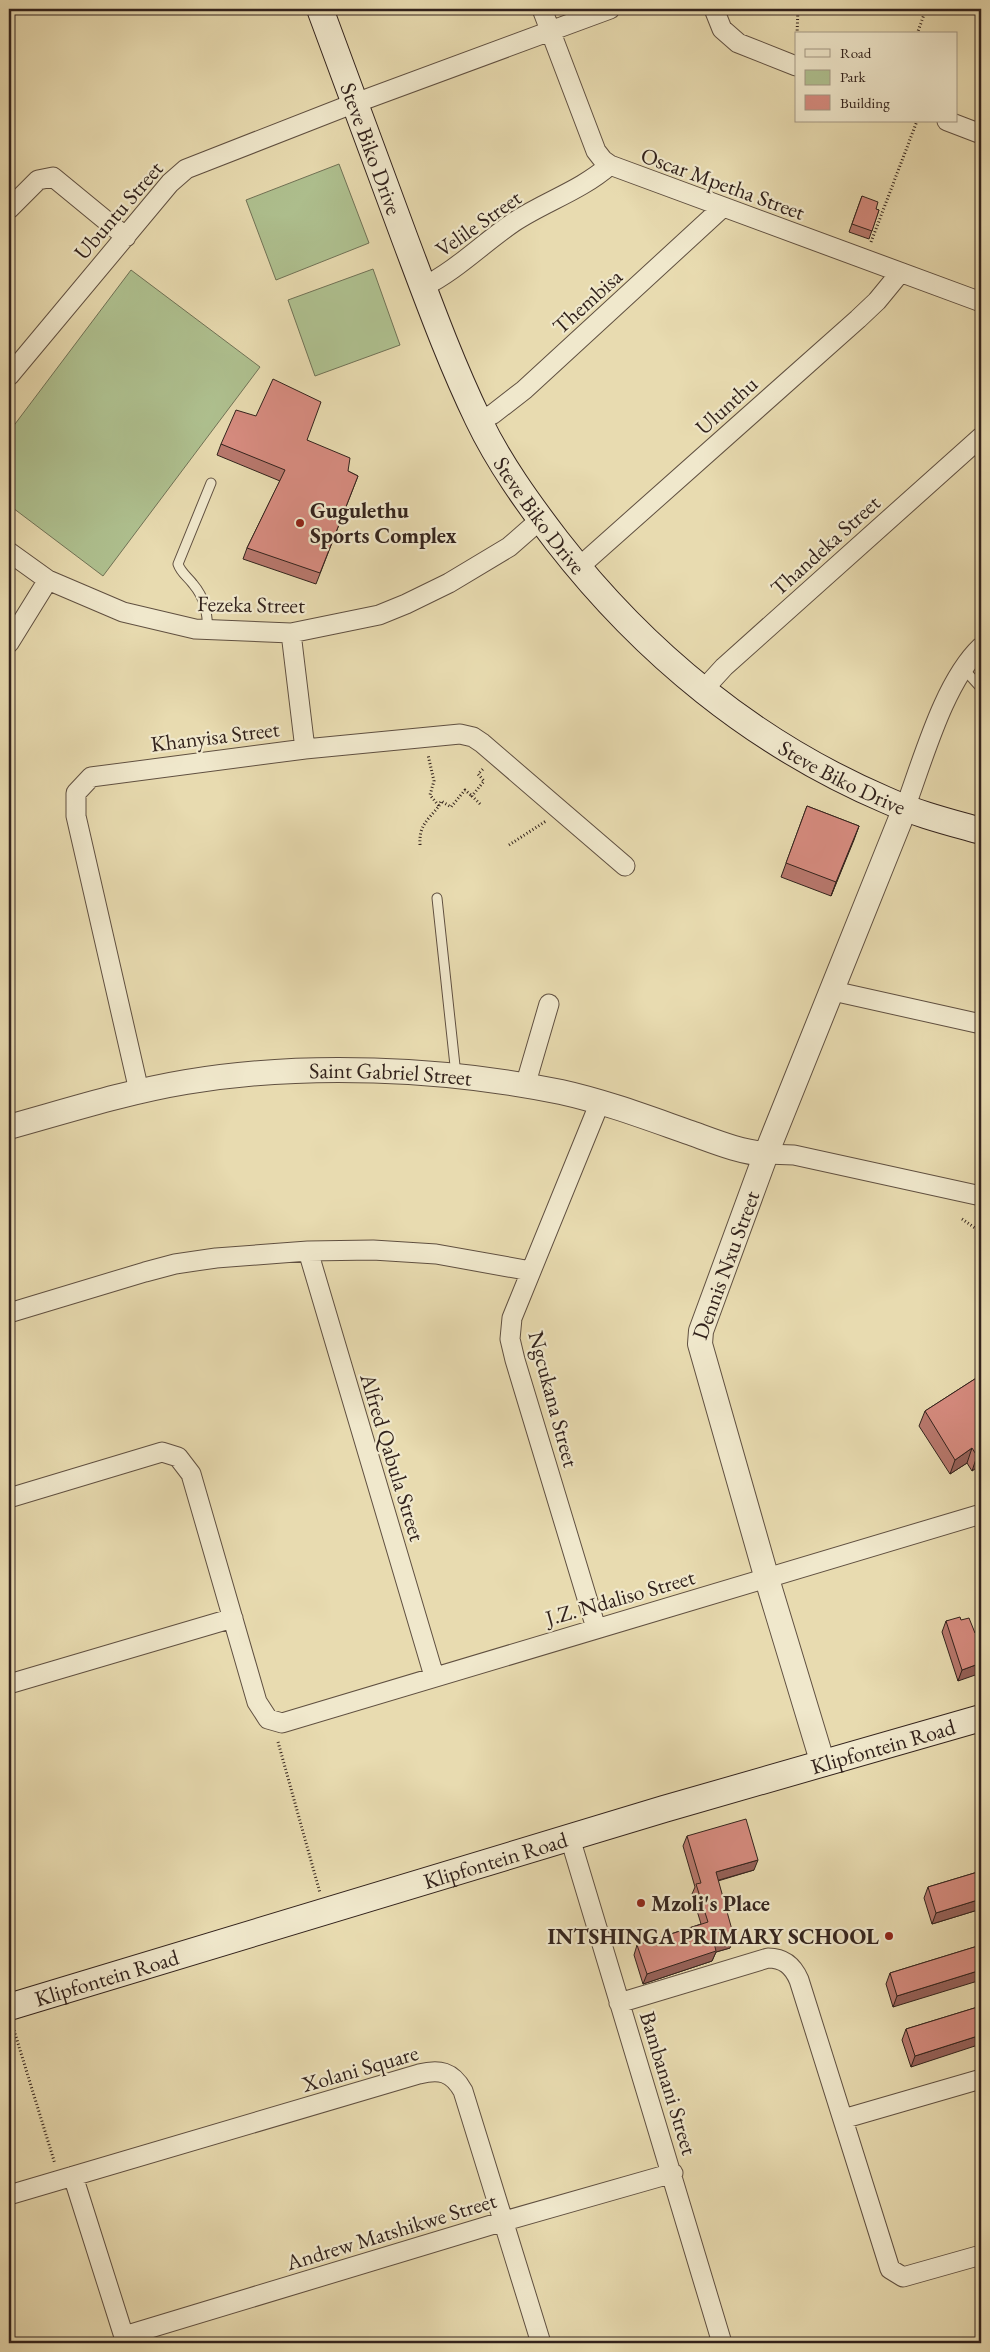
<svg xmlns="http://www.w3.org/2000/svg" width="990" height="2352" font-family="'EB Garamond',serif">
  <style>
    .green { fill: #afc190; stroke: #707256 }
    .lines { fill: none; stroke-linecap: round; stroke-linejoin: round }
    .service-casing { stroke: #605041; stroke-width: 11 }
    .minor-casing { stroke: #605041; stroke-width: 21 }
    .tertiary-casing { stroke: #605041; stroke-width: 26 }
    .secondary-casing { stroke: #32221c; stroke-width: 28 }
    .path { stroke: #32221c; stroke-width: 3; stroke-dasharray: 1 2.5; stroke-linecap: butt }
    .service { stroke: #f0e8cc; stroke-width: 9 }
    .minor { stroke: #f0e8cc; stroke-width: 19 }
    .tertiary { stroke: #f0e8cc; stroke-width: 24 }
    .secondary { stroke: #f0e8cc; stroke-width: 26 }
    .wall { fill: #b8786d; stroke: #32221c }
    .shaded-wall { fill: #966159; stroke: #32221c }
    .building { fill: #d68b7f; stroke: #32221c }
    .poi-dot { fill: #8f2418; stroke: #f0e8cc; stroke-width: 2 }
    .labels { text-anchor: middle; stroke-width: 4.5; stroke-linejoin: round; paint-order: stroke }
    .street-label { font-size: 22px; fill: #32221c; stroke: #f0e8cc }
    .poi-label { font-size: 22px; font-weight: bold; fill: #32221c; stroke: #f0e8cc; text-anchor: start }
  </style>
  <rect width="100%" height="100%" fill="#e8dbb0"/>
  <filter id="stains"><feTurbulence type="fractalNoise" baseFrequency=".004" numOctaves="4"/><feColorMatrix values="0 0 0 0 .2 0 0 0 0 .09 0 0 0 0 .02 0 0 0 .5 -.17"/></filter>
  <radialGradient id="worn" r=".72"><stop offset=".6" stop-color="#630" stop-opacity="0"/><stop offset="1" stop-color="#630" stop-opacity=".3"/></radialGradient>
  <path class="green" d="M339,164L369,243L276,280L246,200Z
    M373,269L400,345L315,376L288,300Z
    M131,270L260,367L103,576L9,505V432Z"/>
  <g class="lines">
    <defs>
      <path id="service" d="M208,630C207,612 205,598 193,584C188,577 181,573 178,564L211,483
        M963,668L981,688
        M437,898L456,1075"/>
      <path id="minor" d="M542,9L596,151L603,160L610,165L981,302
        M714,9L722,29L738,43L796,66
        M947,121L981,134
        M9,209L38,180L53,177L126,237
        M423,287C457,270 483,243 514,222C546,201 580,191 610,165
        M9,376L170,183L186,169L342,108L610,9
        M479,421L493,414L524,390L722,208
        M9,552L48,580L123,612L195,629L291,633L379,615L406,604L449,583L509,547L541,519
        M578,568L858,319L877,301L900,273
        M291,633L305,749
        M9,643L48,580
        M703,690L724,667L981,437
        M905,808C923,760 944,682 981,647
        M833,991L981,1024
        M525,1086L549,1004
        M139,1091L76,816V793L91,777L305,749L460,734L473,737L482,743L625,866
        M766,1154L794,1155L981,1196
        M308,1251L434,1676
        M9,1313L145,1272L175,1264L216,1258L308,1251L373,1250L436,1254L531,1271
        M9,1498L162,1452L178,1457L191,1474L257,1702L268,1719L282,1723L981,1514
        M596,1628L515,1360L510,1339L512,1318L600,1102
        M9,1684L233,1618
        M570,1838L722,2343
        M619,2003L768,1958C784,1958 793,1966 799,1980L890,2269L903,2277L981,2255
        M843,2119L981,2079
        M73,2176L126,2343
        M9,2195L419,2074C439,2069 452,2071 463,2091L541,2343
        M124,2336L501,2222L673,2173"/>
      <g id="tertiary">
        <path id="s1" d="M9,1127C67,1111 126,1092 186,1082C304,1062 444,1068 561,1092C606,1102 648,1118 691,1133C716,1142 740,1152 766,1154"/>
        <path id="s2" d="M823,1764L767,1579L700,1344L701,1331L766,1154L905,808"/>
      </g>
      <g id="secondary">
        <path id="s3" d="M320,9C348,85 376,162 405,239C428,300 450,361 478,419C499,463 528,503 557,541C644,653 755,744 886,800C917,814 949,822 981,831"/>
        <path id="s4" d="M9,2007L664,1809L981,1718"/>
      </g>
    </defs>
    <use href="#service" class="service-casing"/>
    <use href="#minor" class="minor-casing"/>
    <use href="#tertiary" class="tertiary-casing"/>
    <use href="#secondary" class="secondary-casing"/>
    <path class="path" d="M797,34L798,9
      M917,34L926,9
      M871,242L917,121
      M480,804L472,796L484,781L478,774L484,768
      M439,806L441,801L451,807L465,790L472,796
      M420,845C419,825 427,821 439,806L430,795L434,781L428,755
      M509,845L546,821
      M962,1219L981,1232
      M278,1742L320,1893
      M13,2027L55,2164"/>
    <use href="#service" class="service"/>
    <use href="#minor" class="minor"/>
    <use href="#tertiary" class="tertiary"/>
    <use href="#secondary" class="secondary"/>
  </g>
  <path class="wall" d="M862,196L876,209L879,210L869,239L849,232Z
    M307,440L348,471L358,476L316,584L243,559L247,548L280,481L217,455L221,444Z
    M807,806L859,826L831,896L781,877Z
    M981,1375V1467L980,1465L972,1471L967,1463L950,1474L919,1426L925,1411Z
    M961,1620L975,1633L980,1631L958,1681L942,1632L946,1621Z
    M687,1836L754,1870L718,1881L730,1948L716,1952L712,1961L643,1984L634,1955L637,1945L701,1924L692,1894L695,1887L683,1846Z
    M981,1871V1909L932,1924L924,1898L928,1887Z
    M981,1945L893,2007L886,1984L890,1973Z
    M981,2006L911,2067L902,2040L906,2029Z"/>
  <path class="shaded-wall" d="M859,826L854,840L831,896L836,882Z
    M972,1448L967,1463L950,1474L955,1460Z
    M981,1454V1462L980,1465L972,1471L977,1456Z
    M981,1663V1673L958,1681L962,1670Z
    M758,1860L754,1870L712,1882L716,1872Z
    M981,1899V1909L932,1924L936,1913Z
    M734,1937L730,1948L716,1952L712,1961L643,1984L647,1974L714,1943Z
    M981,1970V1980L893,2007L897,1996Z
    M981,2035V2044L911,2067L915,2056Z"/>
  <path class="building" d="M862,196L878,202L876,209L879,210L872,231L852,224Z
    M273,379L321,402L307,440L350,458L348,471L358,476L320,573L247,548L285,470L221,444L236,410L256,416Z
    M807,806L859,826L836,882L786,863Z
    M981,1375V1454L977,1456L972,1448L955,1460L925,1411Z
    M960,1617L961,1620L969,1618L975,1633L980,1631L981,1633V1663L962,1670L946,1621Z
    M746,1819L758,1860L716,1872L734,1937L714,1943L716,1951L647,1974L637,1945L708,1922L696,1884L701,1883L687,1836Z
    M981,1871V1899L936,1913L928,1887Z
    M981,1945V1970L897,1996L890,1973Z
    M981,2006V2035L915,2056L906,2029Z"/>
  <g class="poi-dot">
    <circle cx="300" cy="523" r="5"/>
    <circle cx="641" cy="1903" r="5"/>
    <circle cx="889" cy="1936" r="5"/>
  </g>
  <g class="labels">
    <g class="street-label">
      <text dy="8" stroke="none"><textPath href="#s3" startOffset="149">Steve Biko Drive</textPath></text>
      <text transform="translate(723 183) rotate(20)" y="8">Oscar Mpetha Street</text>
      <text transform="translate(118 210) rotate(-49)" y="8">Ubuntu Street</text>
      <text transform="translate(478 223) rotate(-35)" y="8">Velile Street</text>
      <text transform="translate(587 301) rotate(-42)" y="8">Thembisa</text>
      <text transform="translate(726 405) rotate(-42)" y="8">Ulunthu</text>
      <text dy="8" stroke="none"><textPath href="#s3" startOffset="554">Steve Biko Drive</textPath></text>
      <text transform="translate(825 545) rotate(-42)" y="8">Thandeka Street</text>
      <text transform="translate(251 604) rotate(1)" y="8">Fezeka Street</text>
      <text transform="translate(215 736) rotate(-7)" y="8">Khanyisa Street</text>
      <text dy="8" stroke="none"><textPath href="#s3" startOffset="959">Steve Biko Drive</textPath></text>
      <text dy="8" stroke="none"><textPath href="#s1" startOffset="388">Saint Gabriel Street</textPath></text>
      <text dy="8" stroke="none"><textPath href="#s2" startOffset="521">Dennis Nxu Street</textPath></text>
      <text transform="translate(554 1399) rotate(75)" y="8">Ngcukana Street</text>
      <text transform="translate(393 1457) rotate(73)" y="8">Alfred Qabula Street</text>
      <text transform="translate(620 1597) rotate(-16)" y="8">J.Z. Ndaliso Street</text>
      <text dy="8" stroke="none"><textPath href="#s4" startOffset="912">Klipfontein Road</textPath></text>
      <text dy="8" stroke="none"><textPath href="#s4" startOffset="508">Klipfontein Road</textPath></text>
      <text dy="8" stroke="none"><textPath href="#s4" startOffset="102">Klipfontein Road</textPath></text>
      <text transform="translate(360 2068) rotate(-16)" y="8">Xolani Square</text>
      <text transform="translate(669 2083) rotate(73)" y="8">Bambanani Street</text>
      <text transform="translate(391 2231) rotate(-17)" y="8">Andrew Matshikwe Street</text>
    </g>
    <g class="poi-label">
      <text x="310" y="518">Gugulethu<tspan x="310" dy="25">Sports Complex</tspan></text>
      <text x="651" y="1911">Mzoli's Place</text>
      <text x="879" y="1944" text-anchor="end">INTSHINGA PRIMARY SCHOOL</text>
    </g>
  </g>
  <rect width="990" height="2352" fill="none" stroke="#e8dbb0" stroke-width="30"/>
  <rect x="10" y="10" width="970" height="2332" fill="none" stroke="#32221c" stroke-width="2.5"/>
  <rect x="15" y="15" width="960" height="2322" fill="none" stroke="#32221c"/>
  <rect x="795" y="32" width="162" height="90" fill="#f0e8cc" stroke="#a49986"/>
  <rect x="805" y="49" width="25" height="8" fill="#f0e8cc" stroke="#a49986"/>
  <text x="840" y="58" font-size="15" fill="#32221c">Road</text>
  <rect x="805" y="70" width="25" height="15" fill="#afc190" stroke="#a49986"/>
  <text x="840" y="82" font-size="15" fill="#32221c">Park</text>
  <rect x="805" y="95" width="25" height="15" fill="#d68b7f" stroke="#a49986"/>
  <text x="840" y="108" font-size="15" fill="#32221c">Building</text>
  <rect width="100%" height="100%" filter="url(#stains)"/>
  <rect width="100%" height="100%" fill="url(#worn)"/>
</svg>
